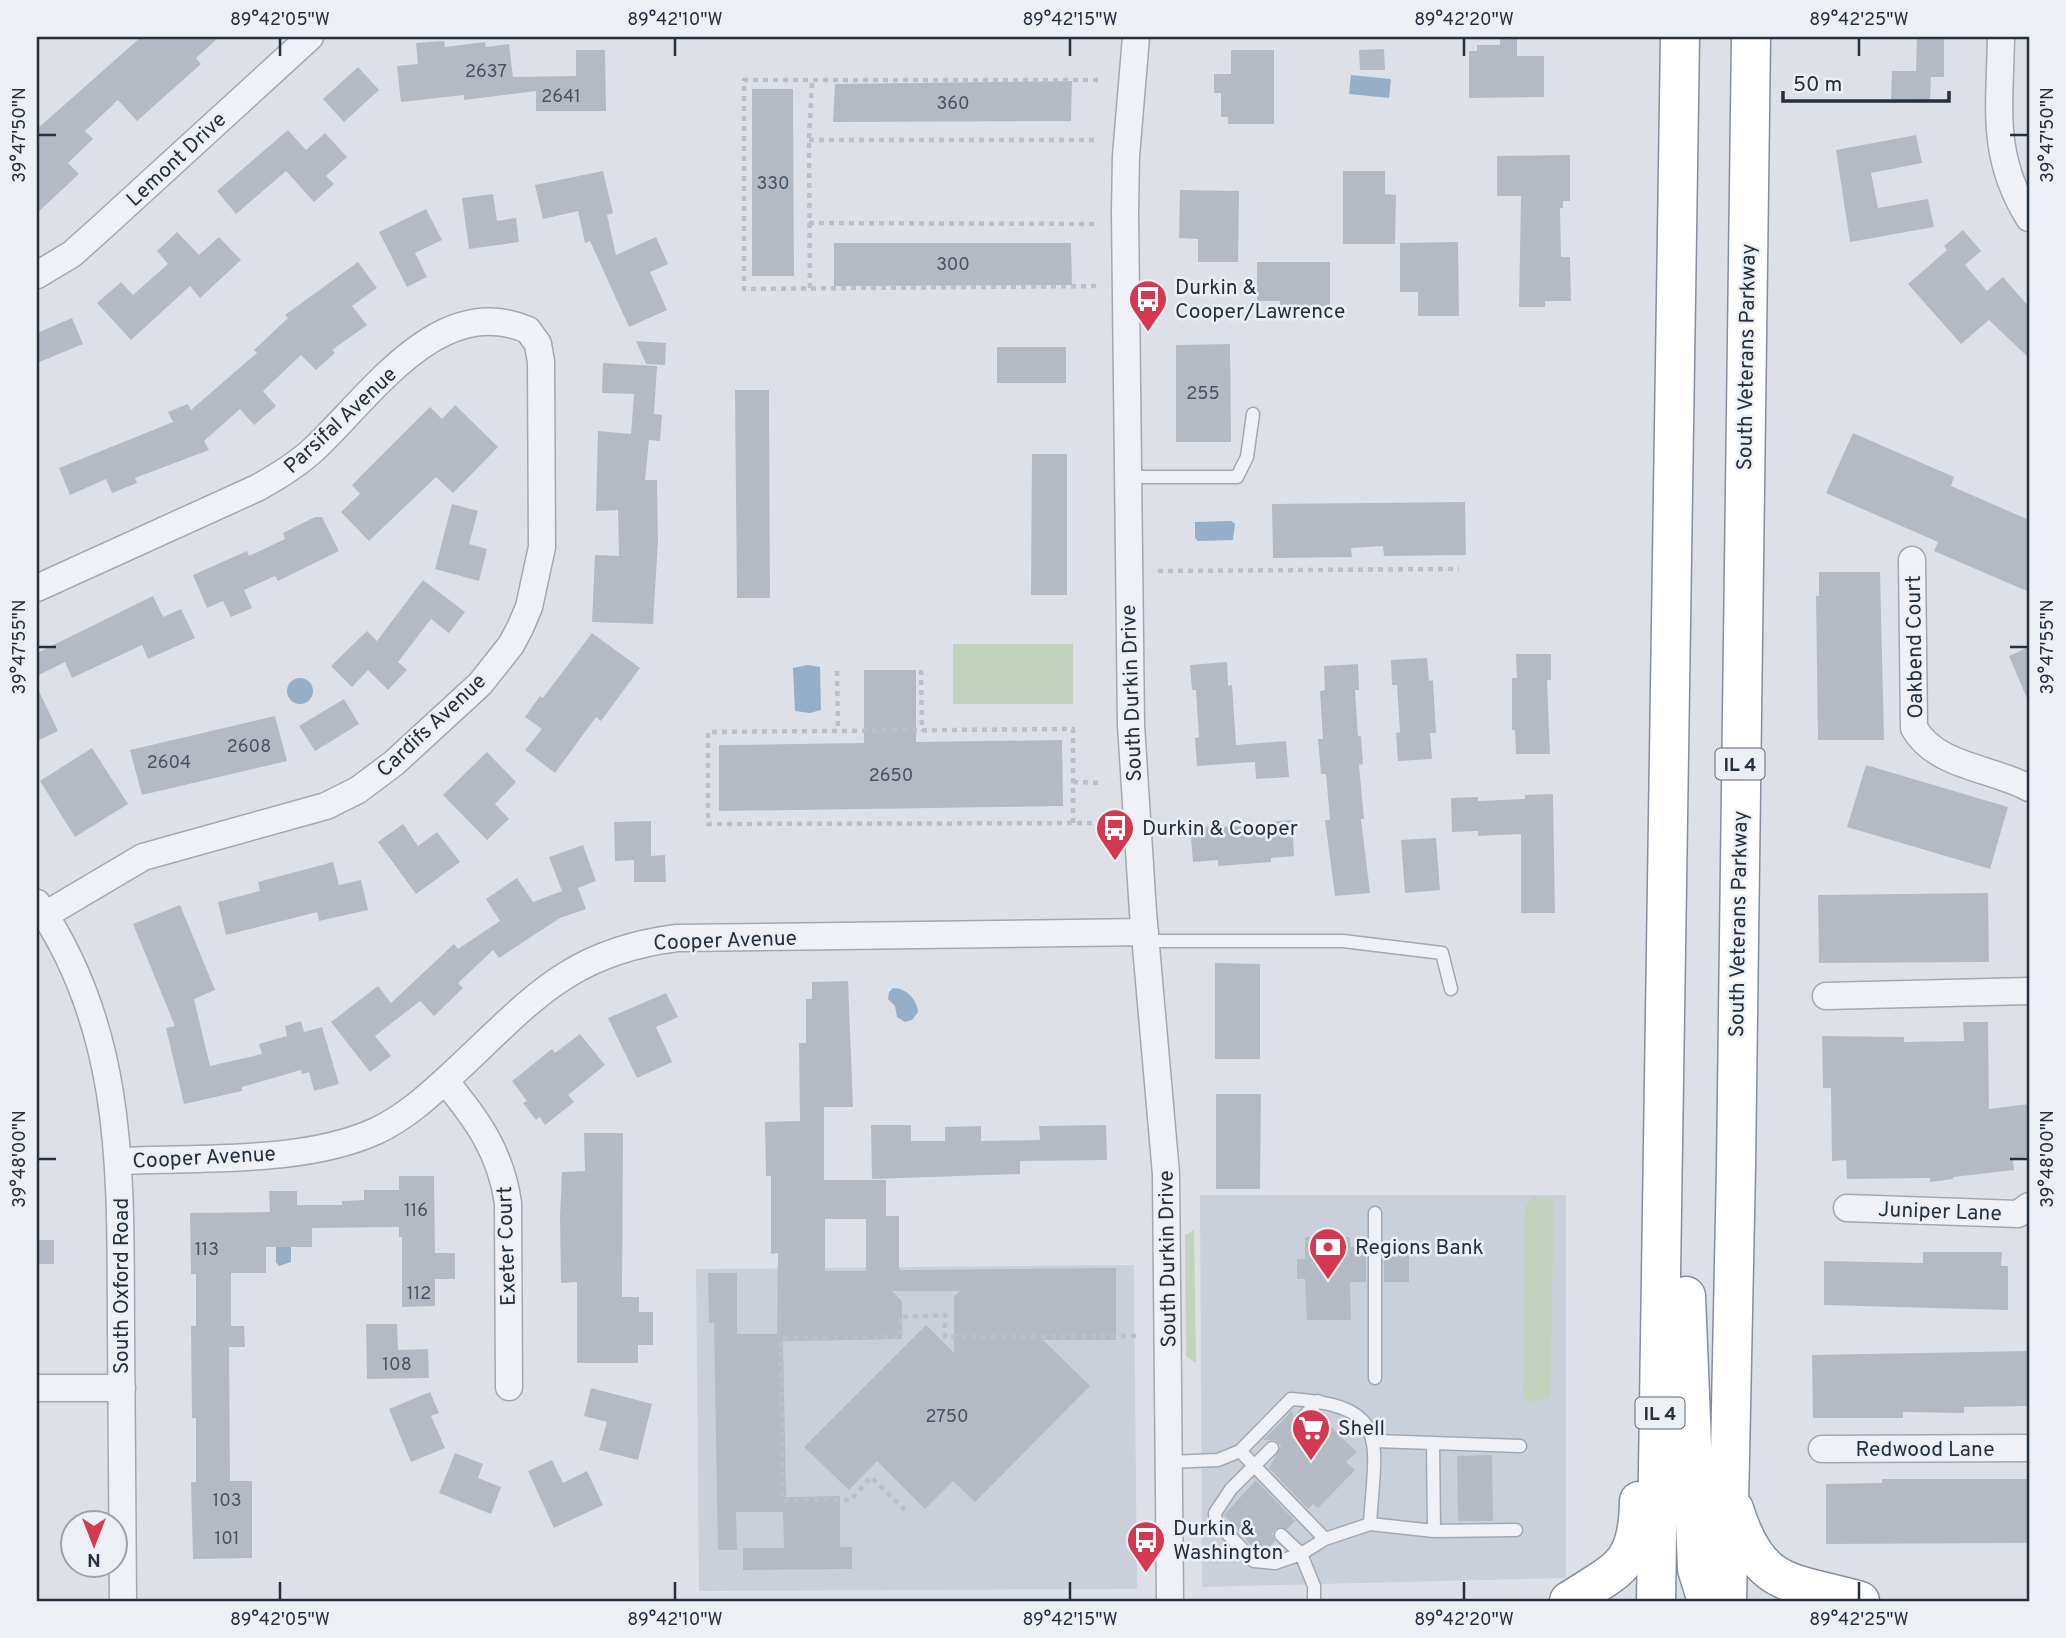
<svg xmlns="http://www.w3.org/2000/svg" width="2066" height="1638" font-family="Overpass,sans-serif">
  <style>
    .built { fill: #cad0d9 }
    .green { fill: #c2d2bd }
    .water { fill: #95afc9 }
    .building { fill: #b4bac4; fill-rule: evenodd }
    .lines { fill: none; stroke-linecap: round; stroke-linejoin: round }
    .lane-casing { stroke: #a2a8b1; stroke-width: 15 }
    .street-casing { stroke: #a2a8b1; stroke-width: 29 }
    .highway-casing { stroke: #838e9e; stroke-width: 41 }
    .path { stroke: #bbbfc6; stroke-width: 4.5; stroke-dasharray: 5 5; stroke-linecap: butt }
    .lane { stroke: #eff1f6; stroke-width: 12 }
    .street { stroke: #eff1f6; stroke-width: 26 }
    .highway { stroke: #fff; stroke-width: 38 }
    .ticks { fill: none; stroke: #262f3e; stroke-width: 2.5 }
    .labels { text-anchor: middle; stroke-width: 5; stroke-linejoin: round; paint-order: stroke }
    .number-label { font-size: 18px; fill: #4a5260 }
    .shield { fill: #ecf0f5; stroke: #616975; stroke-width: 2 }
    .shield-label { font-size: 19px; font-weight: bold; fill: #262f3e }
    .street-label { font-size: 21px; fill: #262f3e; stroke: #ecf0f5 }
    .poi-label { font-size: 21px; fill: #262f3e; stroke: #ecf0f5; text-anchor: start }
    .neatline { fill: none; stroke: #262f3e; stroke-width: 2.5 }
    .ticks-label { font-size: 18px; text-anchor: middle; fill: #262f3e }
  </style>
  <rect width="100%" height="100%" fill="#dde1e7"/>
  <path class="built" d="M1200,1195H1566V1578L1202,1587Z
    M1134,1265L1137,1589L699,1591L696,1269Z"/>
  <path class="green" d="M953,644H1073V704H953Z
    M1532,1197H1549L1554,1205L1550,1398L1534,1402L1523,1399L1525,1206Z
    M1194,1230L1196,1363L1186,1356L1185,1235Z"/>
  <path class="water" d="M1351,75L1391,79L1389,98L1349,94Z
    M1231,521L1235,524L1233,540L1198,541L1195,538V522Z
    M808,665L820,667L821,710L810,713L795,711L793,668Z
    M287 691a13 13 0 1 1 26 0a13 13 0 1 1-26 0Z
    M893,988C906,988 917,999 918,1012L912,1020L905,1022L897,1017L895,1006L888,999L889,992Z
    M291,1230V1262L279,1266L276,1262V1231Z"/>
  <path class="building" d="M141,37H219L196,58L201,64L137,121L118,100L85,131L93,139L68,163L79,174L37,213V129Z
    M1917,37H1944V77H1931L1930,100L1891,99L1892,71H1916Z
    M1517,38V56H1544V97L1469,98V51H1477V45H1500V39Z
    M444,41L445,47L485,42L486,47L509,44L513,77L576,76V50H605L606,111H536V91L464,100V95L401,102L397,66L418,64L416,43Z
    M1384,49L1385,70H1360L1359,50Z
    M1231,50H1274V124H1228V117H1221V93H1214V74H1231Z
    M358,67L379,90L344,122L323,99Z
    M1072,81L1071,121L833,122L835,84Z
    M752,89H793L794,276H752Z
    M288,130L306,150L325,133L347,157L326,176L334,184L314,202L286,171L236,214L217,191Z
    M1916,135L1922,163L1871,173L1878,208L1928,199L1934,227L1850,242L1836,150Z
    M1570,155V201H1563V208H1560L1561,257H1570L1571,301H1545V307H1519L1521,196H1497V156Z
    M603,171L613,213L607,215L616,255L656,237L668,264L650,272L667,310L629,327L590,241L585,243L578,211L543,219L535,185Z
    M1343,171H1385V194L1396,195L1395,244H1343Z
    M1180,190L1239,191L1238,262H1198V239L1179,238Z
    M493,194L497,221L516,218L519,242L469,249L462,198Z
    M426,209L442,240L415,253L427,277L407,287L379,232Z
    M1963,230L1981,251L1965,265L1987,291L2003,277L2029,307V358L1989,320L1961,344L1908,284L1947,250L1944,246Z
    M177,232L199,255L219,237L241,260L200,298L190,286L131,340L97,303L121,282L133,295L168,264L157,251Z
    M1458,242L1459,316H1418V292H1400V243Z
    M834,243H1071L1072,285L834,286Z
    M358,262L377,288L352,306L367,325L332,350L335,353L316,370L301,355L263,391L276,406L254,425L240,409L204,441L209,450L135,478L137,483L112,493L106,479L70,495L59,468L173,422L168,412L188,404L191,410L257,353L254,350L288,318L285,315Z
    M1257,262H1330V306H1323V314H1280V301H1257Z
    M72,318L83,344L37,363V333Z
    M636,341L666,343L665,365L646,364Z
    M1230,344L1231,442H1176V345Z
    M997,347H1066V383H997Z
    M603,363L657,366L654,414L662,415L660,441L649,440L645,480H657L658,541L653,624L592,622L595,555L619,556L618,510L596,511L598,431L631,434L634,394L602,393Z
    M735,390H769L770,598H737Z
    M455,405L498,447L453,493L436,477L369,541L341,512L360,494L352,485L430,407L442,419Z
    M1853,433L1954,477L1951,486L2029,520V592L1934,551L1938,542L1826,493Z
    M1032,454H1067V595H1031Z
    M1465,502L1466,555L1384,556L1383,546L1351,548L1352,557L1273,558L1272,504Z
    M452,504L478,511L469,544L487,549L479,581L435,569Z
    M315,517H322L339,551L278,581L275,576L244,590L252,608L231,617L223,601L207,608L193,575L247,551L249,556L285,539L283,533Z
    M1819,572H1880L1884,740H1818L1816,596H1819Z
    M423,580L465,612L449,633L431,619L398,662L407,670L388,690L368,670L352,687L331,666L367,631L377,641Z
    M153,596L163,617L181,609L195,638L148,659L142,645L72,678L65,662L37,676V653Z
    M592,633L640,668L601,721L596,717L555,773L525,750L542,729L525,717L540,696L543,698Z
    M2029,647V703L2009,656Z
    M1516,654H1551V680H1547L1550,754H1516L1515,730H1512V678H1517Z
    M1427,658L1429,681L1433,680L1436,733H1430L1432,759L1398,761L1396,733L1400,732L1397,685H1392L1391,660Z
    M1227,662L1228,686L1232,685L1236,745L1286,741L1289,777L1256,779L1255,762L1197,766L1195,738L1199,737L1196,690H1192L1190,665Z
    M1358,664L1359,690H1355L1358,736H1361L1363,764L1359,765L1364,819H1361L1370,893L1335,896L1325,820H1330L1326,774H1321L1318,739H1323L1320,691L1325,690L1324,666Z
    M864,670H916V742L1062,740L1063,806L719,811V745L864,743Z
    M37,687L58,731L37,741Z
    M344,699L359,724L315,751L299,726Z
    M275,716L287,761L142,795L130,750Z
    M92,748L128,804L75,837L40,781Z
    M487,752L516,782L495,804L509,819L487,840L443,795Z
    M1866,765L2008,807L1990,869L1847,827Z
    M1553,794L1555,913H1521V834L1478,836V831L1452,832L1451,798L1478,797V801L1525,799V795Z
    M1292,820L1294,856L1271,858V862L1218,866V860L1193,862L1190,827L1266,826V822Z
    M651,821V856L665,855L666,882H634V860L615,861L614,822Z
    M403,824L418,846L437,832L460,862L416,894L378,842Z
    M1436,838L1440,890L1405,893L1401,840Z
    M583,845L596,881L578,888L586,909L560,918L499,958L493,950L458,983L463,988L434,1016L420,1001L375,1036L391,1056L370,1072L331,1022L378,986L391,1003L454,944L458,949L500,921L486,899L517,878L533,902L562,891L549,857Z
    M333,862L339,885L361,880L368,910L319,921L317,912L226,935L218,902L260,891L258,882Z
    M1988,893L1989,962L1819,963L1818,895Z
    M180,905L215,990L194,999L210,1066L262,1054L259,1044L287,1036L285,1026L301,1021L304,1032L322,1027L339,1084L314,1091L309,1072L302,1074L301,1070L242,1087V1091L184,1104L166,1028L175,1026L133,924Z
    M1215,963L1260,964V1059H1215Z
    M848,981L853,1107H824V1180H886V1216H899V1270L1116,1268V1340H1043L1090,1386L975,1502L953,1481L925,1509L877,1461L849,1490L804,1447L926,1325L954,1353V1296L960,1291H892L902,1301V1339L783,1341L786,1497L840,1496V1547H852V1569L743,1570V1548H784L783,1512H736L737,1550H718L714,1323H709L708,1273H737V1334H777L778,1253L771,1254V1176H766L765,1122L800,1121L799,1043H806V999H812V982ZM825,1219H866V1271H825Z
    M666,993L678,1017L656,1027L672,1062L637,1078L608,1018Z
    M1963,1022H1988L1989,1109L2029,1104V1157L2013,1159L2014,1170L1953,1177V1179L1930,1182V1178L1847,1179L1846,1160L1832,1161L1831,1088H1823L1822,1036L1904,1037V1042L1964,1041Z
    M580,1034L605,1065L568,1095L574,1102L545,1125L540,1117L536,1120L523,1103L527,1101L512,1081L552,1049L555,1053Z
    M1216,1094H1261L1260,1189H1216Z
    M871,1125H911V1141H945V1127L981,1126V1141L1040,1140L1039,1126L1106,1125L1107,1160L1020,1161V1174L872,1179Z
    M584,1133H623L622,1297H639V1312H653V1345H638V1363H577V1282L561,1283L560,1217L562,1172L585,1171Z
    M399,1176H434L435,1253H455V1279H435V1306L402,1307V1237H399V1227L312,1228V1247H266V1273H231V1326H244L245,1347H229L230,1481H252V1558L193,1559L191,1482H196V1418H192L191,1326H196V1274H191L190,1213L270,1212L269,1191H297V1205H342V1201L364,1200V1190H399Z
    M1305,1237H1350V1247H1366V1282H1350L1351,1320H1307L1305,1279H1297V1259H1305Z
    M37,1240H54V1264H37Z
    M1409,1246V1282H1384V1247Z
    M1923,1252H2002L2001,1266H2008V1310L1824,1305V1261L1923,1263Z
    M366,1324H397L398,1350L428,1349L429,1378L367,1379Z
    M2029,1351V1406L1964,1407V1413L1903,1412V1418H1813L1812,1355Z
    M591,1388L652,1404L638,1460L599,1450L607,1422L584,1416Z
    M430,1392L439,1413L431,1416L445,1448L411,1462L389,1409Z
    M1292,1411L1296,1427L1307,1426L1311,1431L1323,1419L1357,1452L1346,1462L1355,1470L1318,1508L1313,1504L1308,1509L1269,1468L1281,1446L1275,1440H1263Z
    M455,1453L483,1464L478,1478L501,1487L491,1514L439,1493Z
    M1492,1455L1493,1521H1458L1457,1456Z
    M552,1460L563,1483L587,1471L603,1505L554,1528L528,1471Z
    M1882,1479H2029V1543L1826,1544V1484L1882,1483Z
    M1256,1480L1295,1521L1287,1529H1275L1272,1534L1275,1541L1263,1553H1258L1224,1515Z"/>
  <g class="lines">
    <defs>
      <path id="lane" d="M1127,477H1237L1247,457L1253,414
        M1146,941H1343L1442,953L1451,989
        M1375,1378V1213
        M1301,1420L1318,1401
        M1375,1441L1520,1446
        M1433,1443L1434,1531
        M1272,1448L1231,1489L1215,1513L1216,1522L1254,1561L1275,1563L1301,1554L1281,1535
        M1240,1451L1325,1539
        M1169,1462L1218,1460L1240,1451L1291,1399C1392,1406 1375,1441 1370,1524L1325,1539L1301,1554L1314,1586V1601
        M1370,1524L1434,1531L1516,1530"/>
      <path id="street" d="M1136,37L1126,156L1125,212L1131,725L1143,912L1166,1174L1170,1601
        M2001,37C2000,107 1990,155 2029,218
        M37,275L72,254L101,228L310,37
        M1912,560L1914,728C1936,767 1993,768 2029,788
        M37,588L257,488C277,477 297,465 314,449C370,397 439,291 528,330
        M37,903C127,1034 120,1180 121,1331C122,1421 123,1511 123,1601
        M45,915L143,857L326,806L358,790L394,763L480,684L511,645L520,628L529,607L542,547L541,362L538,344L528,330
        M1826,996L2029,991
        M445,1081C477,1119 501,1153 508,1203L509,1387
        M120,1161C199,1157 304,1164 376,1131C404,1118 426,1098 448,1078C527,1006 564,952 677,938L1145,932
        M1847,1208L2018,1214L2029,1206
        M37,1388H122
        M1822,1449L2029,1448"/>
      <path id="highway" d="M1686,1296L1697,1569L1707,1601
        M1734,1509C1759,1589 1790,1581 1860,1601
        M1569,1601C1618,1569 1638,1567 1639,1501
        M1656,1601L1680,37
        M1727,1601L1736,1167L1751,37"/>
    </defs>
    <use href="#lane" class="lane-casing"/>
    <use href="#street" class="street-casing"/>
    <use href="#highway" class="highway-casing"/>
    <path class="path" d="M809,140H1096
      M809,223L1096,224
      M1096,286L744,289V80H1102
      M810,288L809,140L812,82
      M1158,571L1459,569
      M921,670L922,731
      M837,671L838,731
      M1073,782L1103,783
      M1073,823V729L708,732V824L1105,823
      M905,1510L871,1477L851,1500H782L781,1339L900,1337V1317L945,1315V1337L1138,1336"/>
    <use href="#lane" class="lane"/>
    <use href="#street" class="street"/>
    <use href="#highway" class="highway"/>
  </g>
  <path class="ticks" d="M280,38V56M675,38V56M1070,38V56M1464,38V56M1859,38V56M38,135H56M2010,135H2028M38,647H56M2010,647H2028M38,1159H56M2010,1159H2028M280,1582V1600M675,1582V1600M1070,1582V1600M1464,1582V1600M1859,1582V1600"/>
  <defs>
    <symbol id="bus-pin" viewBox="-11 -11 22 30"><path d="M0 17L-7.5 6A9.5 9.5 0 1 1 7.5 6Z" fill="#d33a51" stroke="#ecf0f5"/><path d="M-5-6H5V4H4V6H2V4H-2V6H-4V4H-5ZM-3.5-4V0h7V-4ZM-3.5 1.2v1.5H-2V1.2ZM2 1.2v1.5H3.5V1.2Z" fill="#fff"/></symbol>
    <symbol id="bank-pin" viewBox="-11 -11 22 30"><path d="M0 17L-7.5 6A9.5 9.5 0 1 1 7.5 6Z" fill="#d33a51" stroke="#ecf0f5"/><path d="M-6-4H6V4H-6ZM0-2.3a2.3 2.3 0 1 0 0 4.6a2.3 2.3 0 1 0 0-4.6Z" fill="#fff"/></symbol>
    <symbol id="supermarket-pin" viewBox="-11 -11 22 30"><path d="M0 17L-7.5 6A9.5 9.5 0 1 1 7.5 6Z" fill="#d33a51" stroke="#ecf0f5"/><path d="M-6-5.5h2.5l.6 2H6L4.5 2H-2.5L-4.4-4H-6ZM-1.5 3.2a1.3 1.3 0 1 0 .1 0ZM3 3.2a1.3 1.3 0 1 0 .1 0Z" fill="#fff"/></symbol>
  </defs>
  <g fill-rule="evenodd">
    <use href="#bus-pin" x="1126" y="277" width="44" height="60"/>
    <use href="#bus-pin" x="1093" y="806" width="44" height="60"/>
    <use href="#bank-pin" x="1306" y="1225" width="44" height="60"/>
    <use href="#supermarket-pin" x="1289" y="1406" width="44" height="60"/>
    <use href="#bus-pin" x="1124" y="1518" width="44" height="60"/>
  </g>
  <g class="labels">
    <g class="number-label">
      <text x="486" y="77">2637</text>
      <text x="561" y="102">2641</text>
      <text x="953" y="109">360</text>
      <text x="773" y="189">330</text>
      <text x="953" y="270">300</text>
      <text x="1203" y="399">255</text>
      <text x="249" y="752">2608</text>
      <text x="169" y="768">2604</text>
      <text x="891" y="781">2650</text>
      <text x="416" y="1216">116</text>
      <text x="207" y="1255">113</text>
      <text x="419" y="1299">112</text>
      <text x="397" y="1370">108</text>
      <text x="947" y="1422">2750</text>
      <text x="227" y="1506">103</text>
      <text x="227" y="1544">101</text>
    </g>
    <g class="shield">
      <rect x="1715.5" y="748.5" width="49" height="31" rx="5"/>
      <rect x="1635.5" y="1397.5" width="49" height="31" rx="5"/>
    </g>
    <g class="shield-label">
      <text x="1740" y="771">IL 4</text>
      <text x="1660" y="1420">IL 4</text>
    </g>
    <g class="street-label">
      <text transform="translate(176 159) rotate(-43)" y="7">Lemont Drive</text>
      <text transform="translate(1746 357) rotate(-89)" y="7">South Veterans Parkway</text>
      <text transform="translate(340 420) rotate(-43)" y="7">Parsifal Avenue</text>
      <text transform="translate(1914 647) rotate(-91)" y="7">Oakbend Court</text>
      <text transform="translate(1131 693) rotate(-92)" y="7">South Durkin Drive</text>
      <text transform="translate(431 725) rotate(-43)" y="7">Cardifs Avenue</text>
      <text transform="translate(1738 924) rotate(-89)" y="7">South Veterans Parkway</text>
      <text transform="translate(725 940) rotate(-2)" y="7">Cooper Avenue</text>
      <text transform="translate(204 1157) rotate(-3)" y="7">Cooper Avenue</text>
      <text transform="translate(1940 1211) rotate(2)" y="7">Juniper Lane</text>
      <text transform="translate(506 1246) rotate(-92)" y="7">Exeter Court</text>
      <text transform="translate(1167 1259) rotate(-91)" y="7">South Durkin Drive</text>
      <text transform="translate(121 1286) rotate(-90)" y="7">South Oxford Road</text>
      <text x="1925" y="1456">Redwood Lane</text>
    </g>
    <g class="poi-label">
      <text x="1175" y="294">Durkin &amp;<tspan x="1175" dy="24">Cooper/Lawrence</tspan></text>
      <text x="1142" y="835">Durkin &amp; Cooper</text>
      <text x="1355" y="1254">Regions Bank</text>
      <text x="1338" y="1435">Shell</text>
      <text x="1173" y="1535">Durkin &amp;<tspan x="1173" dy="24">Washington</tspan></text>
    </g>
  </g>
  <rect width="2066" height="1638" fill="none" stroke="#ecf0f5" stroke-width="77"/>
  <g transform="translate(94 1544) rotate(180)"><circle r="33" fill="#ecf0f5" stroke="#9da3ac" stroke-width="2"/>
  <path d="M0-5L12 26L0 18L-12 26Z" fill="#d33a51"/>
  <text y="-10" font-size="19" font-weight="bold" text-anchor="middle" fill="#262f3e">N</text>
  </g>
  <path d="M1783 91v10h166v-10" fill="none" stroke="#262f3e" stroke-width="3.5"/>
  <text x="1793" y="91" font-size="21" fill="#262f3e" stroke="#ecf0f5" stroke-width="5" paint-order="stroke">50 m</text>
  <rect x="38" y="38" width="1990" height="1562" class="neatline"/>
  <g class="ticks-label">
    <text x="280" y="25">89°42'05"W</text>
    <text x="675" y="25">89°42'10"W</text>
    <text x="1070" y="25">89°42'15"W</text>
    <text x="1464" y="25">89°42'20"W</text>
    <text x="1859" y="25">89°42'25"W</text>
    <text transform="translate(2047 135) rotate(-90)" y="6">39°47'50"N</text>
    <text transform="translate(19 135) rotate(-90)" y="6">39°47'50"N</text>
    <text transform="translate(2047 647) rotate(-90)" y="6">39°47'55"N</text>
    <text transform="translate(19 647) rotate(-90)" y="6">39°47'55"N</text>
    <text transform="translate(2047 1159) rotate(-90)" y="6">39°48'00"N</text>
    <text transform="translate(19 1159) rotate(-90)" y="6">39°48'00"N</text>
    <text x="280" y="1625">89°42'05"W</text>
    <text x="675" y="1625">89°42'10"W</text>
    <text x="1070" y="1625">89°42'15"W</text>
    <text x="1464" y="1625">89°42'20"W</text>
    <text x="1859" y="1625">89°42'25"W</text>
  </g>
</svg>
